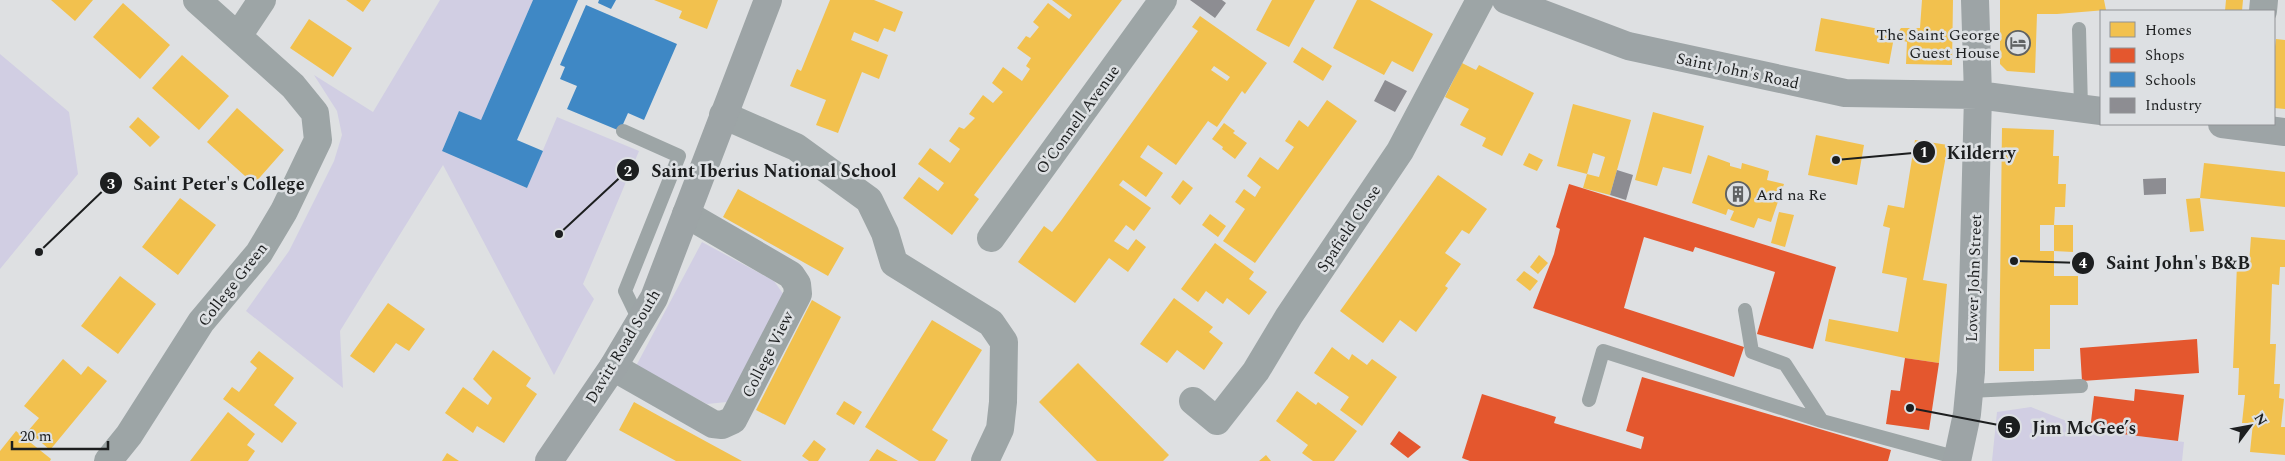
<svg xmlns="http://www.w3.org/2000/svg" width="2285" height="461" font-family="Spectral,serif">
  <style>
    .green { fill: #d1cee3 }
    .homes { fill: #f2c14e; fill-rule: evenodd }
    .shops { fill: #e4572e }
    .schools { fill: #3f88c5 }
    .industry { fill: #8d8d92 }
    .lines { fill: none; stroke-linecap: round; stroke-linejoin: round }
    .lane { stroke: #9da5a6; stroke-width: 14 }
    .street { stroke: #9da5a6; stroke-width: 28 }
    .secondary { stroke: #9da4a6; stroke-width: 28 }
    .labels { text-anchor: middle; stroke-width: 5; stroke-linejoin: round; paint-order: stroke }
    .poi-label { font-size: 16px; fill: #1c1e1f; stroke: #dde0e3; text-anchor: end }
    .street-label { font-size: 16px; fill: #1c1e1f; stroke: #dde0e3 }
    .leader { fill: none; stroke: #1c1e1f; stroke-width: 2 }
    .callout-dot { fill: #1c1e1f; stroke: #dde0e3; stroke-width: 2 }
    .mark-label { font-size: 15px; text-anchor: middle; font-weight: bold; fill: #fff }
    .callout-label { font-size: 18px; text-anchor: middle; font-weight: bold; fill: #1c1e1f; stroke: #dde0e3; stroke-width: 5; stroke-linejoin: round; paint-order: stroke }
  </style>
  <rect width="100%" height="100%" fill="#dee0e2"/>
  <path class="green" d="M440,0H533L481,120L459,111L442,151L527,188L557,117L639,151L583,284L594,299L554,375L443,165L340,331L343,388L246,311L289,251L334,161L342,135L337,111L314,75L373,112Z
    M0,54L69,112L78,174L0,269Z
    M702,242L774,281L784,295L727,402L707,404L636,366Z
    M2031,407L2090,430L2184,442L2182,461H1992L1997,412Z"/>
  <path class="homes" d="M51,0H93L75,21Z
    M346,0H371L363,12Z
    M654,0H718L707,29L679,18L682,11Z
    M830,0H874L903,12L895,32L884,28L878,42L854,32L851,40L888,55L879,79L862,72L838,133L816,125L826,100L790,86L797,69L801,71Z
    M1052,0H1122L974,195L979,199L952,235L903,198L919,177L938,191L944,183L918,164L930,148L950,163L960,149L949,141L959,127L964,129L975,118L969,114L983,95L993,103L1003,92L992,83L1003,67L1022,81L1030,69L1026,66L1031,58L1017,48L1026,36L1030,38L1039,27L1033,22L1048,3L1069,19L1072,15Z
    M1272,0H1315L1289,47L1256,30Z
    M1357,0H1370L1433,34L1413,72L1392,61L1384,75L1333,48Z
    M1922,0H1953L1952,65L1906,64L1907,42L1901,40L1899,31L1901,28H1920Z
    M2000,0H2104L2106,10L2057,14H2037L2035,73L2007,71L2000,64Z
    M2226,0H2243L2242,11H2225Z
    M123,3L170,45L140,79L93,37Z
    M1200,16L1267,63L1245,94L1242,91L1217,127L1208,121L1176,165L1148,145L1140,157L1163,173L1146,197L1123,180L1119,185L1151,208L1134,231L1126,225L1114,241L1128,250L1136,239L1146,247L1128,272L1109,258L1075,303L1018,262L1044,226L1052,232L1060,222L1198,31L1192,27ZM1214,66L1230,77L1227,81L1211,70Z
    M1821,18L1895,32L1889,64L1815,51Z
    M309,19L352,48L333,77L290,48Z
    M2276,39L2285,40V109L2274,108V54Z
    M1302,47L1332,66L1323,81L1293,62Z
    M182,55L229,96L199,130L152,88Z
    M1462,63L1476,70L1479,65L1534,93L1502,156L1482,146L1486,138L1460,125L1469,109L1445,97Z
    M1327,100L1357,121L1255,263L1223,241L1245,209L1235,202L1244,189L1255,197L1261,187L1247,176L1260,157L1278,170L1294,147L1285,141L1299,120L1308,127Z
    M1573,104L1631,120L1610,195L1583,188L1587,174L1599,177L1605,157L1593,153L1587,174L1557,166Z
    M237,108L284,150L254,184L207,142Z
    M1653,112L1704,126L1691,174L1663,167L1657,186L1635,180Z
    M138,117L160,137L150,147L129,127Z
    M1224,123L1235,131L1233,133L1247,143L1235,159L1222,149L1223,147L1212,139Z
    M2002,128L2054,130L2053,156H2059L2058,184H2066L2065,207H2055L2054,225H2040V251H2054V225H2073V252L2054,251V276H2078V305H2050V349H2034V371H1999Z
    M1816,135L1864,145L1857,185L1808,175Z
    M1915,140L1948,145L1923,280L1947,284L1939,363L1905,358L1825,341L1829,319L1898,332L1907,278L1882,273L1890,228L1883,226L1888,205L1904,208Z
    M1529,153L1543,160L1537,171L1523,165Z
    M1708,155L1730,163V166L1741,169L1742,163L1769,171L1767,180L1784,184L1771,222L1758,218L1754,228L1730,220L1734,211L1728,209L1726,215L1692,203Z
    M2204,163L2285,172V207L2200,198Z
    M1438,175L1487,209L1469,234L1462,230L1445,253L1461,264L1445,286L1448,288L1416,332L1400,320L1383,343L1340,311Z
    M1183,180L1193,188L1180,205L1171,197Z
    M738,189L844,248L828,276L723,217Z
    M180,198L216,225L178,275L142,247Z
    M2200,198L2204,231L2190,232L2186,199Z
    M1779,212L1794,215L1785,247L1771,243Z
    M1210,214L1226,226L1218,237L1202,225Z
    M2251,237L2285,240V267H2280L2279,285L2272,284L2270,344H2276L2274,384H2280L2279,398L2284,399L2281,427H2285V455L2250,452L2253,423H2242L2245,395H2238L2239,368H2233L2237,264H2249Z
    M1215,243L1254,272L1249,279L1267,292L1249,315L1227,298L1223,304L1206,291L1198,302L1181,289Z
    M1539,255L1548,263L1538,274L1530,267Z
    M1524,271L1538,281L1530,291L1516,280Z
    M120,276L156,304L118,354L81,326Z
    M1174,298L1213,327L1209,332L1223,343L1204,370L1177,350L1167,363L1140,344Z
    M812,300L841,317L785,425L756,410Z
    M388,303L425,329L409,351L396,343L374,373L350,356Z
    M932,320L982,350L932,430L948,440L935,461H919L865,427Z
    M1332,347L1349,360L1352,354L1367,365L1372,359L1397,377L1362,426L1340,410L1349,397L1314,373Z
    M493,350L531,378L526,386L537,394L504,443L477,426L473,433L445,413L463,387L488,405L492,398L473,379Z
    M259,351L294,378L274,405L297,423L282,443L223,399L232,387L239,392L246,383L257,368L250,362Z
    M63,359L81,375L88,366L107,381L50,450L28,431L39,418L24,406Z
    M1078,363L1169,455L1163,461H1097L1039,402Z
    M1297,391L1316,405L1318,402L1357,431L1334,461H1313L1302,453L1308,445L1276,421Z
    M844,401L862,412L854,425L836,414Z
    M634,402L661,417L742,461H676L619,430Z
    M228,412L255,434L247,445L255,451L248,461H190Z
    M16,431L51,459L50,461H0V451Z
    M814,440L826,449L818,461H809L802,456Z
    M877,449L898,461H869Z
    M447,453L459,461H442Z
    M1266,455L1271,461H1259Z"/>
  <path class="shops" d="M1569,184L1836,267L1813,349L1757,334L1775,272L1695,247L1693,252L1644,237L1624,308L1744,347L1734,377L1533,308L1554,254L1560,229L1556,227Z
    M2197,339L2199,373L2082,381L2080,348Z
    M1905,358L1939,363L1929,430L1886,424L1891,390L1900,391Z
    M1642,377L1891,450L1888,461H1470L1462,458L1482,394L1556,417L1554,423L1641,449L1644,437L1626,431Z
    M2135,389L2184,395L2178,441L2090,430L2094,396L2134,401Z
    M1399,431L1421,447L1408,458L1390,444Z"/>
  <path class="schools" d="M533,0H578L517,140L543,151L527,188L442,151L459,111L481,120Z
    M599,0H616L611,9L598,3Z
    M586,5L677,44L644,120L628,113L620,131L567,109L577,86L560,79L565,67L560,65Z"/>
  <path class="industry" d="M1190,0H1222L1226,3L1215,18Z
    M1385,80L1407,91L1395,112L1374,101Z
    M1617,170L1633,175L1626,200L1610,195Z
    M2166,178V194L2144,195L2143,179Z"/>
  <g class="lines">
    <path class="lane" d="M2079,29L2081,108
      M623,131L679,156L625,291L640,322
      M1745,310L1752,352L1785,364L1822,421
      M1969,391L2081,386
      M1589,400L1603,351L1822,421L1958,458"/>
    <path class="street" d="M2263,11L2264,0
      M238,36L262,0
      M723,115L796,147L869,200L885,233L894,263L991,323L1004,342L1003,402L1000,429L985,461
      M991,238L1163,0
      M613,367L713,424L722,425L733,420L798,294L797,284L791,275L686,214
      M1193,401L1217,421L1256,371L1289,316L1400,151L1480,0
      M108,461L129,435L201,322L259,253L284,211L318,140L315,113L293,86L197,0"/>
    <path class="secondary" d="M1506,0L1628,46L1845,93L1978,95L2101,111
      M2222,124L2285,132
      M549,461L613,367L654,298L768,0
      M1957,461L1967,414L1971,372L1978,95L1975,0"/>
  </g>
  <defs>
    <symbol id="hotel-ring" viewBox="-11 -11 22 22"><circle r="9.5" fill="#dde0e3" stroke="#606263" stroke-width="1.5"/><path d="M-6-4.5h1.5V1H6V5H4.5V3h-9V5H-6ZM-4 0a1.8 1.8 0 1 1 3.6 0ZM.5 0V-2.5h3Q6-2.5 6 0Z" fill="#606263"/></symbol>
    <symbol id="building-ring" viewBox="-11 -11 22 22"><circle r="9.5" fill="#dde0e3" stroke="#606263" stroke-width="1.5"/><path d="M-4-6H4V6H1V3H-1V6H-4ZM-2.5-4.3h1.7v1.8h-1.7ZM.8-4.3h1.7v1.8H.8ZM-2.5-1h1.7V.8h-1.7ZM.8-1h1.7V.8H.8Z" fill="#606263"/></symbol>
  </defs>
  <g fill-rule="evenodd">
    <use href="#hotel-ring" x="2004" y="29" width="28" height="28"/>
    <use href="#building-ring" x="1724" y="180" width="28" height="28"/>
  </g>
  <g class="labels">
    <g class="poi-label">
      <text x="2000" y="40">The Saint George<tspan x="2000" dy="18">Guest House</tspan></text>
      <text x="1756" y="200" text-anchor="start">Ard na Re</text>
    </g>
    <g class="street-label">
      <text transform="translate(1738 70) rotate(12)" y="6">Saint John's Road</text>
      <text transform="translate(1077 119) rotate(-54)" y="6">O'Connell Avenue</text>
      <text transform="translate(1348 228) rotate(-56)" y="6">Spafield Close</text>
      <text transform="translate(1973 278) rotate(-88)" y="6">Lower John Street</text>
      <text transform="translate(232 284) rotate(-52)" y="6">College Green</text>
      <text transform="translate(622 346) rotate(-59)" y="6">Davitt Road South</text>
      <text transform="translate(767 354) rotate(-63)" y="6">College View</text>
    </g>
  </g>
  <path class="leader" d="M1836 160L1924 152M559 234L628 170M39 252L111 183M2014 261L2083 263M1910 408L2009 427"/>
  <g class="callout-dot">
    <circle cx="1836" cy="160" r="5"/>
    <circle cx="559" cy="234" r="5"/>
    <circle cx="39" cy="252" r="5"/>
    <circle cx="2014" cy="261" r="5"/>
    <circle cx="1910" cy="408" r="5"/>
    <circle cx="1924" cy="152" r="12"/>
    <circle cx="628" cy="170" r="12"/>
    <circle cx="111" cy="183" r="12"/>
    <circle cx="2083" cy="263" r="12"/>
    <circle cx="2009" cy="427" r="12"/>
  </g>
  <g class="mark-label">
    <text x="1924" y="157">1</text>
    <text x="628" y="176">2</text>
    <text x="111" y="189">3</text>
    <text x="2083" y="268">4</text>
    <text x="2009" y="433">5</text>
  </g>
  <g class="callout-label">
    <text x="1981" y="159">Kilderry</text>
    <text x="774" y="177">Saint Iberius National School</text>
    <text x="219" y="190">Saint Peter's College</text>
    <text x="2178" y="269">Saint John's B&amp;B</text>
    <text x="2084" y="434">Jim McGee’s</text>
  </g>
  <rect x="2100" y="10" width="175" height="115" fill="#dde0e3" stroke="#909295"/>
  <rect x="2110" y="22" width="25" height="15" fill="#f2c14e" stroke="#909295"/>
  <text x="2145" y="35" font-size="15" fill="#1c1e1f">Homes</text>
  <rect x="2110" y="48" width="25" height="15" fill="#e4572e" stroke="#909295"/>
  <text x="2145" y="60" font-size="15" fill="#1c1e1f">Shops</text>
  <rect x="2110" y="72" width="25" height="15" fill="#3f88c5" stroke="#909295"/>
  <text x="2145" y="85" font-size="15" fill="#1c1e1f">Schools</text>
  <rect x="2110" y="98" width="25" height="15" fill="#8d8d92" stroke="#909295"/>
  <text x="2145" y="110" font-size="15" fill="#1c1e1f">Industry</text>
  <g transform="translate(2250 426) rotate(58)" stroke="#dde0e3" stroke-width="4" paint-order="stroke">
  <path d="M0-4L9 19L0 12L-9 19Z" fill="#1c1e1f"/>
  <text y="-8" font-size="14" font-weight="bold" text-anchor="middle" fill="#1c1e1f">N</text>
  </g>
  <path d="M12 441v8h96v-8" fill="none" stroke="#1c1e1f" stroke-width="2.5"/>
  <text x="20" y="441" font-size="15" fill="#1c1e1f" stroke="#dde0e3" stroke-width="4" paint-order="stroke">20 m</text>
</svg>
